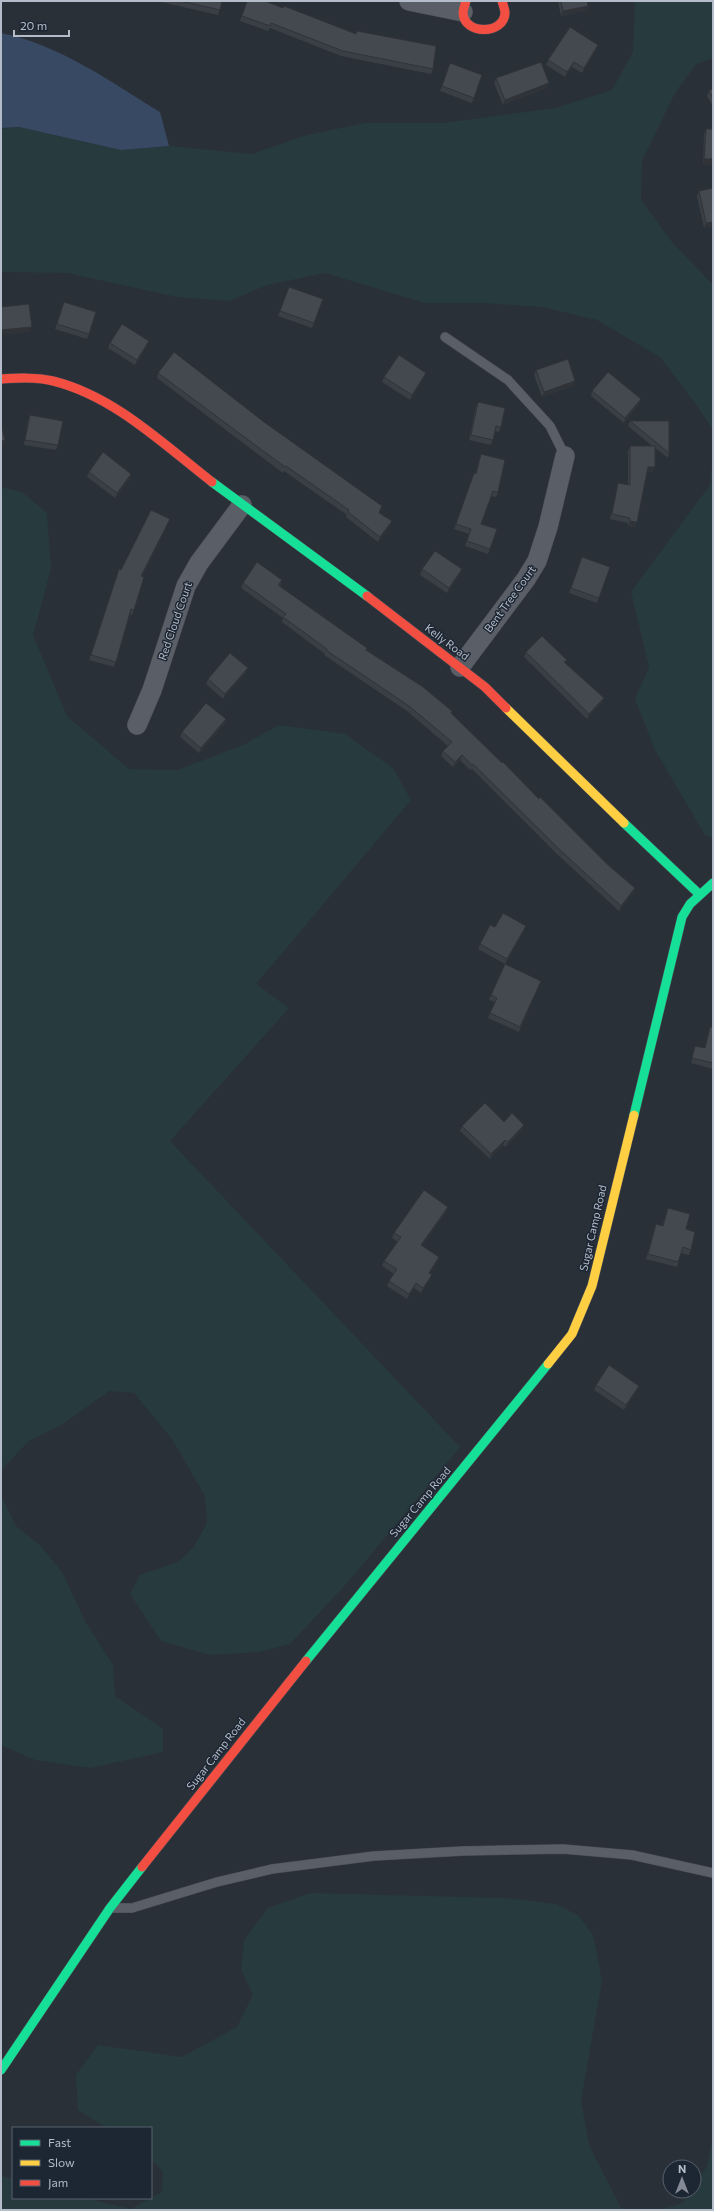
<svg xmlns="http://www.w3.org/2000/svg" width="714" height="2211" font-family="Commissioner,sans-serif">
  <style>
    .green { fill: #273a3e }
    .water { fill: #384963 }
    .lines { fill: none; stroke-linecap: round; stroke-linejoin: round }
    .lane-casing { stroke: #484c53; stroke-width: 10 }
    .street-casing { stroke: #484c53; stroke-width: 20 }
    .fast-casing { stroke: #484c53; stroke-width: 10 }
    .slow-casing { stroke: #484c53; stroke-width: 10 }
    .jam-casing { stroke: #484c53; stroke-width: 10 }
    .lane { stroke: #5a5e66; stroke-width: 9 }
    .street { stroke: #5a5e66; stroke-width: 19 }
    .fast { stroke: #16e098; stroke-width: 9 }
    .slow { stroke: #ffcf43; stroke-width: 9 }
    .jam { stroke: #f24e42; stroke-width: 9 }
    .wall { fill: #3a3f45 }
    .shaded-wall { fill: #303338 }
    .building { fill: #444950; stroke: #303338 }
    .labels { text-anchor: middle; stroke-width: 3; stroke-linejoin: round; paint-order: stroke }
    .street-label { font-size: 11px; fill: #b4bcc9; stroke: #1d2633 }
  </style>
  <rect width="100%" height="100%" fill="#2a3038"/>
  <path class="green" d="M635,1H713V58L696,64L675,93L642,161L641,200L672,242L713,285V430L698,407L660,357L597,320L542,307L482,303H425L325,273L267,285L229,301L177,297L67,273L1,272V129L19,127L121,150L169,146L252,154L307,135L365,123H443L556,108L612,90L633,52Z
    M713,453V838L705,835L655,750L635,699L649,667L631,592L710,485Z
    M1,487L22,492L47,513L51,569L33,635L67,716L129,769L178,770L245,744L279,725L345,734L393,768L411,800L256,984L289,1008L170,1141L460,1447L350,1580L290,1644L259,1652L211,1655L161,1641L130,1594L140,1575L178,1562L193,1548L207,1523L205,1496L172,1439L134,1393L109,1391L63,1424L29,1441L1,1470Z
    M1,1496L16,1526L40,1545L62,1572L85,1621L113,1665L115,1696L163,1729V1752L90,1768L35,1760L1,1745Z
    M310,1893L506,1898L556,1904L579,1916L593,1935L602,1981L581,2101L589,2145L621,2208L627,2210H1V2176L13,2179V2198H85L131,2209L162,2192L163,2172L151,2159V2128H107L78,2110L76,2075L98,2045L182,2057L237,2027L253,1995L241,1969L244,1940L268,1908Z
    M713,2138V2210H660L683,2203L691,2191H694V2186L707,2166Z"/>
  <path class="water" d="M1,33C60,45 109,81 160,112L169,146L121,150L19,127L1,128Z"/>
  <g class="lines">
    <defs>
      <path id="lane" d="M445,337L508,380L550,426L565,456
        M113,1908H132L217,1882L272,1869L374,1856L463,1851L563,1849L632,1855L713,1873"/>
      <path id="street" d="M409,1L463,12
        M460,667L526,579L537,561L548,527L565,456
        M137,725L152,690L186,586L199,563L242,505"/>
      <path id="fast" d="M212,482L367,596
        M624,823L699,894
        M634,1115L682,917L690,904L713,883
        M306,1661L548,1364
        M1,2070L110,1908L142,1867"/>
      <path id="slow" d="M506,708L624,823
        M548,1364L572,1334L592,1286L634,1115"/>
      <path id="jam" d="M466,1C465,5 463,9 463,13C464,35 504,35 505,13C505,9 503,5 502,1
        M1,379C18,378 36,377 53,381C114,396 163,444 212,482
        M367,596L485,687L506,708
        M142,1867L306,1661"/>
    </defs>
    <use href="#lane" class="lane-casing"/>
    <use href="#street" class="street-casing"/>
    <use href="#fast" class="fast-casing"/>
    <use href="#slow" class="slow-casing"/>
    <use href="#jam" class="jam-casing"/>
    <use href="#lane" class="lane"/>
    <use href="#street" class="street"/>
    <use href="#fast" class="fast"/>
    <use href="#slow" class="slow"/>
    <use href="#jam" class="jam"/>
  </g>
  <path class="wall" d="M157,1H222L218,15Z
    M247,1L356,34L357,31L433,69L431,74L341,56L270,28L268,31L240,21Z
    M558,1H587L588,6L587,11L561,16Z
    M598,45L596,50L582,73L572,67L565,77L546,65L548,60Z
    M450,63L482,75L472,103L440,91Z
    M496,78L547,88L503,105L494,83Z
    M713,88V106L707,96L709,91Z
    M706,129H713V165L703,164L704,134Z
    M713,188V226L704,228L697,196L699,191Z
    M289,287L323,299L312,328L278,316Z
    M62,307L89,334L87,339L55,329Z
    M110,343L147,346L135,365L108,348Z
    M536,370L573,386L542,397L534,375Z
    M158,373L380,513L392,521L390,526L378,542L346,517L347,515L284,471L283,473L157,378Z
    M384,377L424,378L410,400L382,382Z
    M592,391L639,404L624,423L591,396Z
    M478,402L501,427L499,432L495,431L491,445L469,440L476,407Z
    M30,415L58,445L56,450L24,445L28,420Z
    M630,421L669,453L668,458L655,448L653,472H647L637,522L635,527L628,526V523L610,519L617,488L618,483L628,485V451L630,446H652L628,426Z
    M481,454L498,492L496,497L491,496L481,524L497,529L488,554L465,546L469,534L454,529L474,473H476L479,459Z
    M89,472L131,474L130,479L115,498L87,477Z
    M168,524L142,576L134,610L132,615L130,614L114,667L89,660L119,569L121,570Z
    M582,557L610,567L597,603L569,593Z
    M422,569H462L460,574L447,593L420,575Z
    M282,580L280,586L451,714L539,799L633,893L619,911L557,854L472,769L470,770L460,760L453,767L441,756L443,751L448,746L407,711L324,655L325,654L282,622L283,618L241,588L243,583Z
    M526,652L565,663L604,698L602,703L587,719L524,657Z
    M246,673L223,699L206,684L208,679Z
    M226,719L224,725L199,753L180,737L182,732Z
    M526,926L524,931L505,964L478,949L480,944L495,927Z
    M539,986L519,1032L488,1018L495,1002L489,1000L491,995Z
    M710,1027H713V1069L691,1063L695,1046L705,1048Z
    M504,1122L522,1130L506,1147L503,1145L490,1159L460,1131L462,1126Z
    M448,1207L446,1212L422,1246L437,1263L430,1273V1280L421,1293L414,1288L407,1299L387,1286L389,1281L394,1274L382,1266L384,1261L398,1242L392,1238L394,1233Z
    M668,1208L686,1229L691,1250L689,1255L681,1253L677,1267L646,1259L656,1224L662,1226Z
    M596,1385L639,1386L637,1391L624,1410L594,1390Z"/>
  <path class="shaded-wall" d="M588,6L587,11L561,16L563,11Z
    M598,45L596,50L582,73L584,68Z
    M574,62L572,67L565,77L567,72Z
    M549,83L547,88L503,105L505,100Z
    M704,159H713V165L703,164Z
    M713,222V226L704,228L706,223Z
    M32,327L30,332L1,335V330Z
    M149,341L147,346L135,365L137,360Z
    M426,373L424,378L410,400L412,395Z
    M575,381L573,386L542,397L544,392Z
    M641,399L639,404L624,423L625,418Z
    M5,440L4,445L1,446V441Z
    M648,467H655L653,472H647Z
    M131,474L130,479L115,498L117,493Z
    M170,519L168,524L139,581L141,576Z
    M392,521L390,526L378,542L380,537Z
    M630,521L637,522L635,527L628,526Z
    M462,569L460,574L447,593L449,588Z
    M248,668L246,673L223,699L225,694Z
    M604,698L602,703L587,719L589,714Z
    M226,719L224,725L199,753L201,748Z
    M462,755L460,760L453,767L455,762Z
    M635,888L633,893L619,911L621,906Z
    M526,926L524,931L505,964L507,959Z
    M541,981L539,986L519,1032L520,1027Z
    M524,1125L522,1130L506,1147L508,1142Z
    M505,1140L503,1145L490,1159L491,1154Z
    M448,1207L446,1212L419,1250L421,1245Z
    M439,1257L437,1263L427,1278L429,1273Z
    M432,1275L430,1280L421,1293L423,1288Z
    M416,1283L414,1288L407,1299L409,1294Z
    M639,1386L637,1391L624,1410L626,1405Z"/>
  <path class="building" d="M181,1H222L220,10Z
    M247,1H265L283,8L284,6L356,34L357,31L436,46L433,69L343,51L271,23L270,26L242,16Z
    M561,1H587L588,6L563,11Z
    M570,27L598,45L584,68L574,62L567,72L548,60Z
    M541,62L549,83L505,100L496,78Z
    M450,63L482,75L474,98L442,86Z
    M713,88V98L709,91Z
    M706,129H713V159H704Z
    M713,188V222L706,223L699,191Z
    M289,287L323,299L314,323L280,311Z
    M64,302L96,312L89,334L57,324Z
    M29,304L32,327L1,330V307Z
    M122,324L149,341L137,360L110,343Z
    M174,352L264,422L382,506L379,513L392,521L380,537L348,512L349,510L286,466L285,467L158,373Z
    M399,355L426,373L412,395L384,377Z
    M568,359L575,381L544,392L536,370Z
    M608,372L641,399L625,418L592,391Z
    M478,402L505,408L501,427L496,426L493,440L471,435Z
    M30,415L63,421L58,445L25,440Z
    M630,421H669V453Z
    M1,424L5,440L1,441Z
    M630,446H655V467H648L637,522L630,521V518L612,514L618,483L630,485Z
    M103,452L131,474L117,493L89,472Z
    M481,454L505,460L498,492L493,491L481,524L497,529L490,549L467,541L471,529L456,524L474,473L476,474Z
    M151,510L170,519L141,576L144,577L134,610L131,609L116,662L91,655L119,569L121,570Z
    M435,551L462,569L449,588L422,569Z
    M582,557L610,567L599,598L571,588Z
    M257,562L282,580L278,585L367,648L366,650L423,687L452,711L451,713L502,763L503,762L539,799L540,797L607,864L635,888L621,906L559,849L473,764L472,765L462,755L455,762L443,751L452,742L409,706L326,650L327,649L283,617L286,614L243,583Z
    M542,636L567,660L564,662L604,698L589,714L526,652Z
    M230,653L248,668L225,694L208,679Z
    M206,703L226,719L201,748L182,732Z
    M503,913L526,926L507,959L480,944L490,925L495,927Z
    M505,964L541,981L520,1027L490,1013L497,998L491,995Z
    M710,1027H713V1063L692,1058L695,1046L705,1048Z
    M485,1103L504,1122L512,1113L524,1125L508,1142L505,1140L491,1154L462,1126Z
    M424,1190L448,1207L421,1245L439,1257L429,1273L432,1275L423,1288L416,1283L409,1294L389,1281L397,1269L384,1261L401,1237L394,1233Z
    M668,1208L690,1214L686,1229L695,1232L691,1250L683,1247L678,1262L648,1254L656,1224L663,1226Z
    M609,1365L639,1386L626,1405L596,1385Z"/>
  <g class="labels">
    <g class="street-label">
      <text transform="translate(510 599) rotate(-54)" y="4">Bent Tree Court</text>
      <text transform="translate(175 621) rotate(-71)" y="4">Red Cloud Court</text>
      <text transform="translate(447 642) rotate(37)" y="4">Kelly Road</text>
      <text transform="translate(593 1228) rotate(-77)" y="4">Sugar Camp Road</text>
      <text transform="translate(420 1502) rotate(-50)" y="4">Sugar Camp Road</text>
      <text transform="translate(216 1754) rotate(-52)" y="4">Sugar Camp Road</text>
    </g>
  </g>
  <rect width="714" height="2211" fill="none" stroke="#b4bcc9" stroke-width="4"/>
  <rect x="12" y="2127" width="140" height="72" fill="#1d2633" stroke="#59626f"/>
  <rect x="20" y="2140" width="20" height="6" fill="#16e098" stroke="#59626f"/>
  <text x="48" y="2147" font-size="12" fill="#b4bcc9">Fast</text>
  <rect x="20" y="2160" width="20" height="6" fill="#ffcf43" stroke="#59626f"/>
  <text x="48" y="2167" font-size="12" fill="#b4bcc9">Slow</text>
  <rect x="20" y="2180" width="20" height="6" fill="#f24e42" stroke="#59626f"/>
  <text x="48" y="2187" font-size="12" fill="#b4bcc9">Jam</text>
  <g transform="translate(682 2179)"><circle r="19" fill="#1d2633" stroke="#59626f"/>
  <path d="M0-3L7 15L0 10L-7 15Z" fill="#848b96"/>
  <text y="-6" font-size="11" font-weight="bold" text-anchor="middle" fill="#b4bcc9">N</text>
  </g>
  <path d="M14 30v6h55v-6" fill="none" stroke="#b4bcc9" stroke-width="2"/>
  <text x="20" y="30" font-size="12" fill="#b4bcc9" stroke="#1d2633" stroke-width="3" paint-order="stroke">20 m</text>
</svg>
